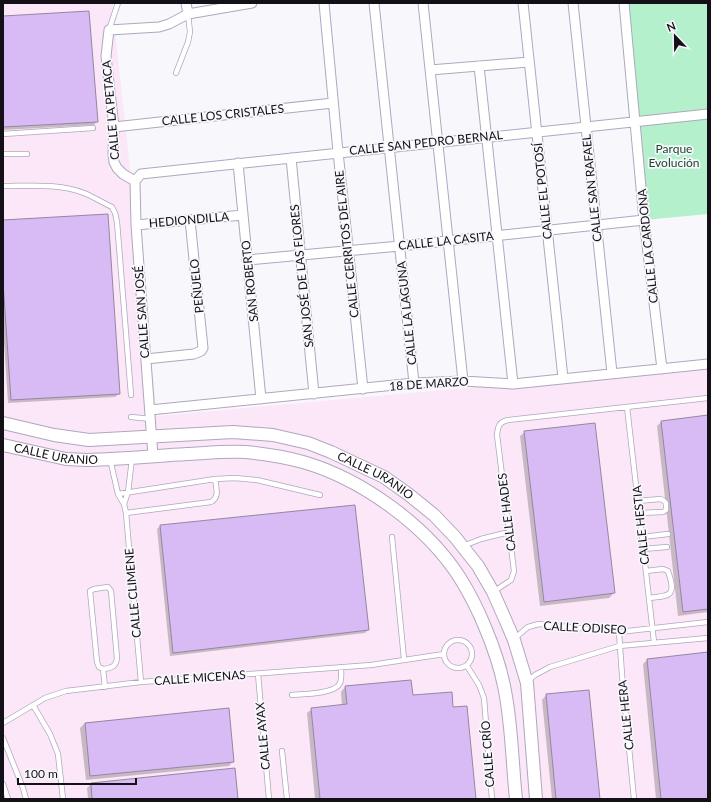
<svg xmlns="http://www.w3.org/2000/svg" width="711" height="802" font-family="Lato,sans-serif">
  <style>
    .industrial { fill: #fbe7f7 }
    .green { fill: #b3f0cb }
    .shadow { fill: #0003 }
    .building { fill: #d8baf5; stroke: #93889f }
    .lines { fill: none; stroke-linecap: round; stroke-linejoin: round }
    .lane-casing { stroke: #afa7bf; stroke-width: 6 }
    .street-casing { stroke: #afa7bf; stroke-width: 11 }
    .secondary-casing { stroke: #afa7bf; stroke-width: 14 }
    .lane { stroke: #fff; stroke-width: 4.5 }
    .street { stroke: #fff; stroke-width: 9 }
    .secondary { stroke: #fff; stroke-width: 12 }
    .labels { text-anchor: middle; stroke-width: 3.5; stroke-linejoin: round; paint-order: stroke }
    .street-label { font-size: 12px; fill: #131018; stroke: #f8f7fc }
    .park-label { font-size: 12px; fill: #174a30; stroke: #f8f7fc }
  </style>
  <rect width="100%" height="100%" fill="#f8f7fc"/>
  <path class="industrial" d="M3,3H113V13L157,416L708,366V799H3Z"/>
  <path class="green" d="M624,3H708V214L644,220Z"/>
  <path class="shadow" d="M3,17L97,121L94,125L3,130Z
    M3,221L119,394L115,397L8,403L3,327Z
    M708,416V612L678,616L657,426L661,422Z
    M525,432L614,593L609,598L540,606L520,436Z
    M354,506L368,630L365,633L170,656L157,529L160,526Z
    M708,653V799H656L643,664L647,660Z
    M345,687L412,696L452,708L475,799H315L307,713L312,709L342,706L341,692Z
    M546,695L599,799H552L542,700Z
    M228,709L233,761L229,766L86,780L80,728L85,723Z
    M91,784L237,799H88L87,788Z"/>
  <path class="building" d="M89,11L98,122L3,127V16Z
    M108,214L120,394L11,400L3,282V220Z
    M708,415V609L683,612L661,421Z
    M595,423L615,593L544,602L524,431Z
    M355,505L369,630L173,653L160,525Z
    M708,652V799H661L647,659Z
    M411,680L413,695L452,692L453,707L467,706L476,799H320L311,708L347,704L345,686Z
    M589,690L600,799H556L546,694Z
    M229,708L234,762L90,776L85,723Z
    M235,768L238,799H92L91,783Z"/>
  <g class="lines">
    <defs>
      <path id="lane" d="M109,30L118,3
        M176,73L188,42L190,32L188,14
        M3,134L93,128
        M3,154H27
        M3,186C30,186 59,183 84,193C94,197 103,203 112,207L115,213L117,222L131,395
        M627,407L654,642
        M131,417L151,419
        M110,459L118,494L124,504L126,513L141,682
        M118,494L215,479L235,478L257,480L320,495
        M638,501L660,499L663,500L666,503V510L663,512L639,513
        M124,504L128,492L132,459
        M126,513L211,502C220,497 216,487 215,479
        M392,537L404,659
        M642,537L668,534
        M463,546L481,539L509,532
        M643,549L667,547
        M646,571L663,569L668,571C676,595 672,596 649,598
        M493,592L511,580L514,571L497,435C498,426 499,422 508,420L708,398
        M619,632L622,675L634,799
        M515,638L528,627L539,624L619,632L708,622
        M444 654a14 14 0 1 1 28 0a14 14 0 1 1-28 0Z
        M467,666L479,685L484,698L492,799
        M103,669C111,668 116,667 117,658L111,591L108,587L94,589L90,591L97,662L99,667L103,669L105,687
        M258,674L269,799
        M528,681L535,675L550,667L619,646L708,638
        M292,695C303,694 336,694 340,683C342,679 341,672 341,667
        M33,705L50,734L58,754L63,799
        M3,723L45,698L66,691L141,682L371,665L444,654
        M3,738L23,788L26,799
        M282,751L287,799
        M3,784L8,799"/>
      <path id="street" d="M186,3L188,14
        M324,3L338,152L363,389
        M374,3L414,383
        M423,3L463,381
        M523,3L563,378
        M573,3L612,373
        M624,3L644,220L662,369
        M479,66L513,384
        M430,70L529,62
        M114,127L333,103
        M291,158L314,394
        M238,163L261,399
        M135,181L123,174L117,168L114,162L113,154L114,127L106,56L109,30L159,27L169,24L188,14L252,3
        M136,225L243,215
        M247,260L400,246L644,220
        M146,359L194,354L201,351L203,348L190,220
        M150,410L414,383L463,381L513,384L708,364
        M153,456L136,225L135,181L141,174L708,114"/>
      <g id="secondary">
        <path id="s1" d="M3,423L54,435L89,440L233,432L273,435L308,443L331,452L384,477L408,494L434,515L455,537L478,566L493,592L505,619L514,640L527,683L536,799"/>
        <path id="s2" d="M3,445L66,459L87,460C120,459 154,456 187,454C206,453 226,451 246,452C265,454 285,457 303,462C362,479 427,526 460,578C470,594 478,610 485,627C493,646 500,666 504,686C512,723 512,762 516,799"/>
      </g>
    </defs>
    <use href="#lane" class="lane-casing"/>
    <use href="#street" class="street-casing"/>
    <use href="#secondary" class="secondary-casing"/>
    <use href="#lane" class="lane"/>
    <use href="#street" class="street"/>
    <use href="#secondary" class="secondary"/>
  </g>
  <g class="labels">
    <g class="street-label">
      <text transform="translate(111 110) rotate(-95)" y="4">CALLE LA PETACA</text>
      <text transform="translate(223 115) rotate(-6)" y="4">CALLE LOS CRISTALES</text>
      <text transform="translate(426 143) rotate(-6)" y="4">CALLE SAN PEDRO BERNAL</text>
      <text transform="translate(592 188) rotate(-96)" y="4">CALLE SAN RAFAEL</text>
      <text transform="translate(543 191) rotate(-96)" y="4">CALLE EL POTOSÍ</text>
      <text transform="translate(189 220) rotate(-5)" y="4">HEDIONDILLA</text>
      <text transform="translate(446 241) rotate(-6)" y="4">CALLE LA CASITA</text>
      <text transform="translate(347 244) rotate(-96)" y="4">CALLE CERRITOS DEL AIRE</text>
      <text transform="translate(648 246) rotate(-96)" y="4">CALLE LA CARDONA</text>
      <text transform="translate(302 276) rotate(-96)" y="4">SAN JOSÉ DE LAS FLORES</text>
      <text transform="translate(250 281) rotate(-96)" y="4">SAN ROBERTO</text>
      <text transform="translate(197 286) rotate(-96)" y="4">PEÑUELO</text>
      <text transform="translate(142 312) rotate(-94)" y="4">CALLE SAN JOSÉ</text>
      <text transform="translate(407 313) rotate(-96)" y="4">CALLE LA LAGUNA</text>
      <text transform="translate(429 384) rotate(-4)" y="4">18 DE MARZO</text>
      <text dy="4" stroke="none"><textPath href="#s2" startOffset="54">CALLE URANIO</textPath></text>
      <text dy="4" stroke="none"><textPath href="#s1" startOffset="383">CALLE URANIO</textPath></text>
      <text transform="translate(507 512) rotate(-97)" y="4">CALLE HADES</text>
      <text transform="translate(641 525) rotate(-96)" y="4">CALLE HESTIA</text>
      <text transform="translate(133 593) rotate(-95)" y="4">CALLE CLIMENE</text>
      <text transform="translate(585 628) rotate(3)" y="4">CALLE ODISEO</text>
      <text transform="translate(200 678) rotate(-4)" y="4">CALLE MICENAS</text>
      <text transform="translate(626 715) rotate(-96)" y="4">CALLE HERA</text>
      <text transform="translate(263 736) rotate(-95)" y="4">CALLE AYAX</text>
      <text transform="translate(488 754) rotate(-94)" y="4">CALLE CRÍO</text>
    </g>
    <g class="park-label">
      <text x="674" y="153">Parque<tspan x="674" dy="14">Evolución</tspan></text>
    </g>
  </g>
  <rect width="711" height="802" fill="none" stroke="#131018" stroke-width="8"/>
  <g transform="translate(675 36) rotate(338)" stroke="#f8f7fc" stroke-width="3" paint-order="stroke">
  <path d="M0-3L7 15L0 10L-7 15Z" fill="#131018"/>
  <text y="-6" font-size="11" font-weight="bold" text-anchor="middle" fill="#131018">N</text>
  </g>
  <path d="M18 778v6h118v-6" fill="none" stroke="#131018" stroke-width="2"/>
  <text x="24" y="778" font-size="12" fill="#131018" stroke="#f8f7fc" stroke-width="3" paint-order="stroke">100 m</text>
</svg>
